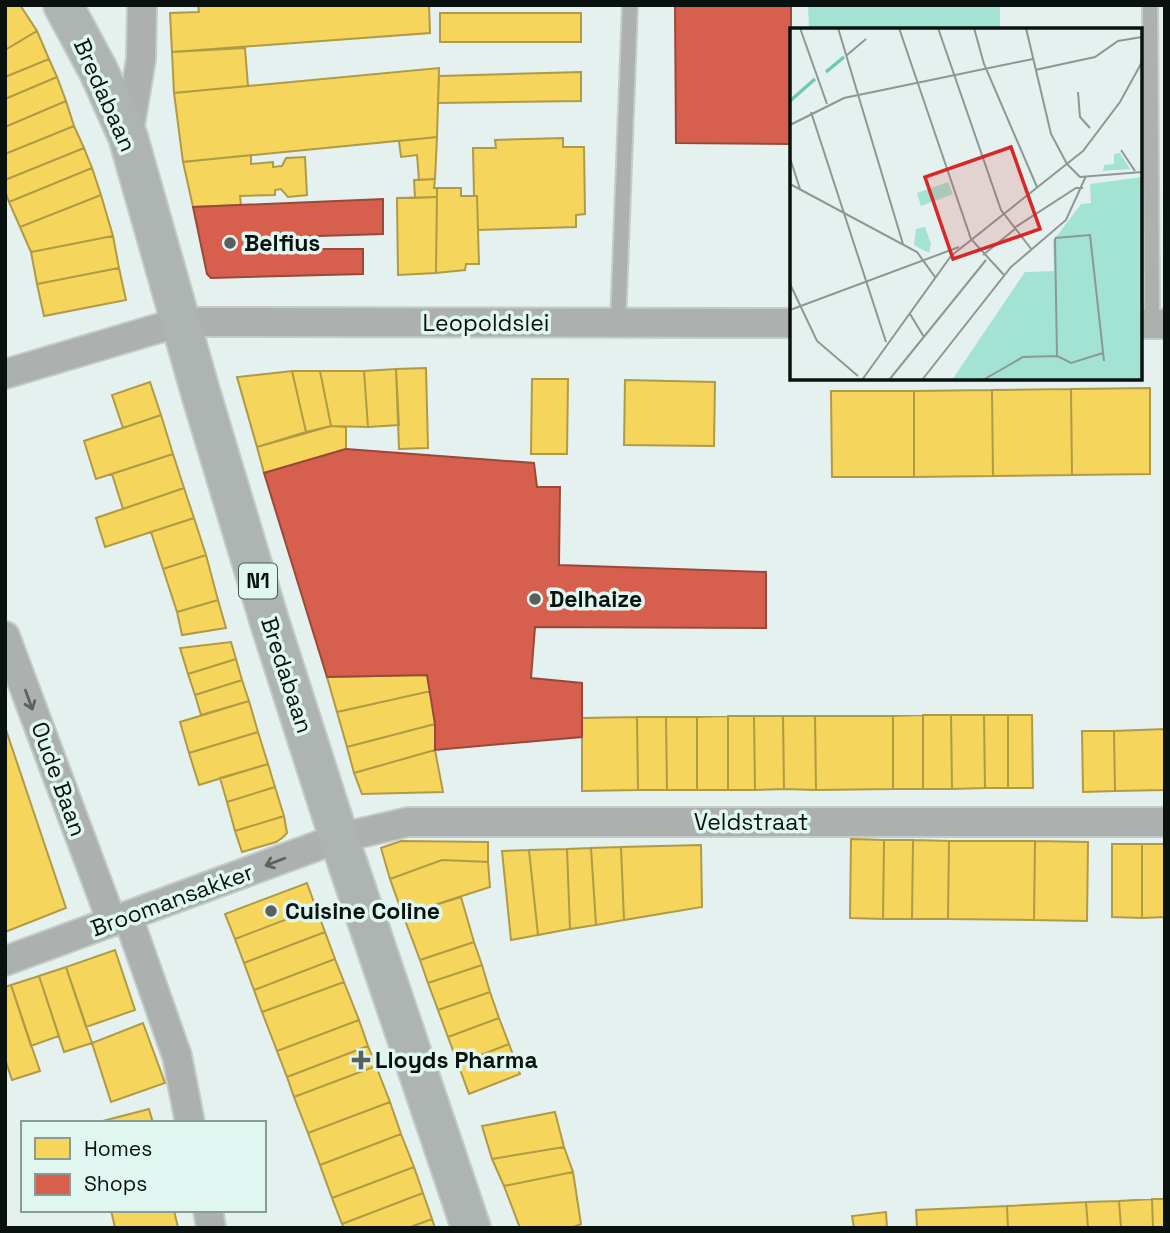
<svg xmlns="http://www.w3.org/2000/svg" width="1170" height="1233" font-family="'Space Grotesk',sans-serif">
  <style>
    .green { fill: #a3e3d4 }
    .homes { fill: #f6d55c; stroke: #af9a45; stroke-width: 2 }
    .shops { fill: #d6604d; stroke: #99493a; stroke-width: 2; fill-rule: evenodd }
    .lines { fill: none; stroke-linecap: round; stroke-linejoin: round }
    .lane-casing { stroke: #c3ccc9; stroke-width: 18 }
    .street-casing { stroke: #c3ccc9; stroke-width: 32 }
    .primary-casing { stroke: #c3ccc9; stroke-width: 42 }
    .lane { stroke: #acb1b0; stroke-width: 14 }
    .street { stroke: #acb1b0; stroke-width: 28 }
    .primary { stroke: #adb4b2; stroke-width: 38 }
    .oneway { stroke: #5b6260 }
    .poi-dot { fill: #57605d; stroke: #e0f6f0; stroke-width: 2.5 }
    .labels { text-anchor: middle; stroke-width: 7; stroke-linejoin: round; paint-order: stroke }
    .shield { fill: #e0f6f0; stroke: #4a5652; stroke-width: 2 }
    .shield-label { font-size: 21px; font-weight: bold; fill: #0a120f }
    .street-label { font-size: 23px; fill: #0a120f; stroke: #e0f6f0 }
    .poi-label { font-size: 23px; font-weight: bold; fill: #0a120f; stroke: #e0f6f0; text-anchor: start }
    .inset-river { fill: none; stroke: #6fc7b5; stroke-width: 3.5 }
    .inset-road { fill: none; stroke: #8d9895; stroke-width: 2 }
    .view { fill: #d62828; fill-opacity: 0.15; stroke: #d62828; stroke-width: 3.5 }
    .inset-edge { fill: none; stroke: #0a120f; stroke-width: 3.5 }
  </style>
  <rect width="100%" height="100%" fill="#e5f1ee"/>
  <path class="green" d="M808,5H1000V30H809Z"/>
  <path class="homes" d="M5,5H20L37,31L5,50Z
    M198,5H429L430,33L172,52L170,13L199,12Z
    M440,13H581V42H440Z
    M37,31L49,59L5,77V50Z
    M245,48L248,86L174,93L172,52Z
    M49,59L57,77L5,99V77Z
    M439,68L437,137L183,162L174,93Z
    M581,72V101L438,103L439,76Z
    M57,77L66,101L5,127V99Z
    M66,101L74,126L5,154V127Z
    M74,126L84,148L5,180V154Z
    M437,137L435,179L419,180L417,155L401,157L399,141Z
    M563,138V147H584L585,214L576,215V227L478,230L477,196H474L473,148H496L495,140Z
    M84,148L92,168L9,202L5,191V180Z
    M251,155V164L273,162V167L282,166L286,158L305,157L307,195L288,197L281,189L275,190V195L240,196L241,205L193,207L183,162Z
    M92,168L101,195L20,227L9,202Z
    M435,179L434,188H437V197L415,198L414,180Z
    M437,188H461V196H477L479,264H466L465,270L436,273Z
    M101,195L113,236L31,252L20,227Z
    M437,197L436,273L398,275L397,198Z
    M113,236L119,268L37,284L31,252Z
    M119,268L126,300L44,316L37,284Z
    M426,368L428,448L399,449L396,369Z
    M396,369L399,425L368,427L364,371Z
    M292,371L306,432L257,447L237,377Z
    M292,371H320L331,426L306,432Z
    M320,371H364L368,427L331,426Z
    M532,379H568L567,454H531Z
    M625,380L715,382L714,446L624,445Z
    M150,382L161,415L123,428L112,395Z
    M1150,388V474L1072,475L1071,389Z
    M1071,389L1072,475L993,476L992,390Z
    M992,390L993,476L914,477V391Z
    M831,391H914V477H832Z
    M161,415L173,454L96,479L84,441Z
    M331,426L346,427V449L264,473L257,447Z
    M173,454L184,488L123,509L112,474Z
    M184,488L194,518L105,547L96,518Z
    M194,518L206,555L163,569L151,532Z
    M206,555L218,600L177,612L163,569Z
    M218,600L226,628L182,635L177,612Z
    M231,642L236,659L188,674L180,648Z
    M236,659L242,680L195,695L188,674Z
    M427,675L431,691L337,712L327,677Z
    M242,680L249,701L201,715L195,695Z
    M431,691L435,724L347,747L337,712Z
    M249,701L258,732L189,753L180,722Z
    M923,715V789H893V716Z
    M923,715H951L952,789H923Z
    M951,715H984L985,788L952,789Z
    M984,715H1008V788H985Z
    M1008,715H1032L1033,788H1008Z
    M728,716H754L755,790H728Z
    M728,716V790H697V717Z
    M754,716H783L784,789L755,790Z
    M783,716H815L816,790L784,789Z
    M815,716H893V789L816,790Z
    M637,717L638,790L582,791V718Z
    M637,717H666L667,790H638Z
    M666,717H697V790H667Z
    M435,724V750L354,773L347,747Z
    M5,727L66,908L5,932Z
    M1165,729V790L1115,791L1114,731Z
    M1082,731H1114L1115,791L1083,792Z
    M258,732L268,764L199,785L189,753Z
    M435,750L443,792L362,794L354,773Z
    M268,764L275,787L227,802L220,778Z
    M275,787L284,816L235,831L227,802Z
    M284,816L287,833L282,838L276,842L242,852L235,831Z
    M851,839L884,840L883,919L850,918Z
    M884,840H913L912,919H883Z
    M913,840L949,841L948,919H912Z
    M401,841L488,842V862L442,860L390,879L381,848Z
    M949,841H1035L1034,920L948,919Z
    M1035,841L1088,842L1087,921L1034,920Z
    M1112,844H1142V918L1112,917Z
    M1142,844H1165V917L1142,918Z
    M701,845L702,907L624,920L621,847Z
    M621,847L624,920L596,925L591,848Z
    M591,848L596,925L570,929L567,849Z
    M567,849L570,929L538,935L529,850Z
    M529,850L538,935L511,940L502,851Z
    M442,860L488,862L490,887L403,915L390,879Z
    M307,883L316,908L235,939L225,914Z
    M461,897L474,942L420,960L403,915Z
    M316,908L325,932L244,963L235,939Z
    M325,932L335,959L254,990L244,963Z
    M474,942L482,965L428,983L420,960Z
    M115,950L135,1010L86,1027L66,967Z
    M335,959L344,982L262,1012L254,990Z
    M482,965L490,992L438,1010L428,983Z
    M66,967L92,1043L64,1052L39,976Z
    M39,976L59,1036L31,1046L11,985Z
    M344,982L359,1020L277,1051L262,1012Z
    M11,985L40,1071L12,1080L5,1059V987Z
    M490,992L499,1018L448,1037L438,1010Z
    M499,1018L509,1044L458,1064L448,1037Z
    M359,1020L368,1046L287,1077L277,1051Z
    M143,1023L165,1083L111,1102L92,1043Z
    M509,1044L520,1074L469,1094L458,1064Z
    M368,1046L376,1066L294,1097L287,1077Z
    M376,1066L390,1102L308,1133L294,1097Z
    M390,1102L401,1134L320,1165L308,1133Z
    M149,1109L153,1123H95Z
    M555,1112L564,1147L492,1159L482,1126Z
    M401,1134L414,1167L332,1198L320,1165Z
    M564,1147L573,1172L504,1186L492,1159Z
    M414,1167L423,1193L342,1224L332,1198Z
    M573,1172L581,1224L571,1228H520L504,1186Z
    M423,1193L432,1219L408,1228H344L342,1224Z
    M1152,1199L1153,1228H1121L1119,1201Z
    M1152,1199H1165V1228H1153Z
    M1119,1201L1121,1228H1088L1086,1202Z
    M1086,1202L1088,1228H1008L1007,1206Z
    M1007,1206L1008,1228H917L916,1210Z
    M111,1210H174L178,1228H115Z
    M886,1212L887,1228H854L852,1216Z
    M432,1219L435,1228H408Z"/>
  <path class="shops" d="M675,5H791V144L676,143Z
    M383,199V234L318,236L319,249H363V274L211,278L207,274L193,207ZM310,236V249L261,251L260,237Z
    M346,449L534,463L537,487H560L559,565L766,572V628L535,627L531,678L582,683V737L435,750V724L427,675L327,677L264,473Z"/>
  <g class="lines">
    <defs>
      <path id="lane" d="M1150,5L1152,324
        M618,323L630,5"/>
      <path id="street" d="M128,137L141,59L142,5
        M1140,324H1165
        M5,374L180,322L792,323
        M5,636L112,922
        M128,917L177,1056L190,1123
        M5,961L339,838L408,822H1165
        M208,1210L211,1228"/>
      <path id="primary" d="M63,5L98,70L128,137L201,394L269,620L339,838L471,1228"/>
    </defs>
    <use href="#lane" class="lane-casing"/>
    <use href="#street" class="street-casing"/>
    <use href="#primary" class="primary-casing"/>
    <use href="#lane" class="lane"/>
    <use href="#street" class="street"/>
    <use href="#primary" class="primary"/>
  </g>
  <defs><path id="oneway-shaft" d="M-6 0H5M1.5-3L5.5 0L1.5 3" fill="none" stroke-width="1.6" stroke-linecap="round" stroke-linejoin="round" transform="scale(1.75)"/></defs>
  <g class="oneway">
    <use href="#oneway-shaft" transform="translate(29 700) rotate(70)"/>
    <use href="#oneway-shaft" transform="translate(275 862) rotate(159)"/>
  </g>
  <g class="poi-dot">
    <circle cx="230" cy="243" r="7"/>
    <circle cx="535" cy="599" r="7"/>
    <circle cx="271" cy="911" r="7"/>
    <path d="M357.5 1049.5h7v7h7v7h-7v7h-7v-7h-7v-7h7z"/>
  </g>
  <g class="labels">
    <rect class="shield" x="239" y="563.5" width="38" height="35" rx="5"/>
    <g class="shield-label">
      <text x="258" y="588">N1</text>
    </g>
    <g class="street-label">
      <text transform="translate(105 95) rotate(66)" y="8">Bredabaan</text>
      <text x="486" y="331">Leopoldslei</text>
      <text transform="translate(287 675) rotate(72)" y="8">Bredabaan</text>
      <text transform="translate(59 779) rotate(70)" y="8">Oude Baan</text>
      <text x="751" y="830">Veldstraat</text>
      <text transform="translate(172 900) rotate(-20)" y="8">Broomansakker</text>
    </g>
    <g class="poi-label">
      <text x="244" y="251">Belfius</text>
      <text x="549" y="607">Delhaize</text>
      <text x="285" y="919">Cuisine Coline</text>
      <text x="375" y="1068">Lloyds Pharma</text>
    </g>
  </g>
  <g transform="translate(790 28)">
    <rect width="352" height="352" fill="#e5f1ee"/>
    <path d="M330,125L340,141L313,143L314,137L324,136V126ZM352,149V352H162L235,244L264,243L263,213L291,176L301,175L300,156ZM158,154L163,166L131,178L127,165ZM135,199L141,216L139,225L124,217L126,201Z" fill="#a3e3d4"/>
    <path class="inset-river" d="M36,44L54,29M0,73L25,51"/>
    <path class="inset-road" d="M10,0L37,76M48,0L113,216M109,0L181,211L214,247M148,0L211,182L242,222M184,0L194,36L247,159M236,0L261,106L277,136M57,27L76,11M245,42L305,29L328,13L352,9M288,64L290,89L300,100M21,84L96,314M0,97L54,70L243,31M331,122L345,143M0,130L10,161M277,136L290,149L352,144M0,156L127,224L145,249M224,200L286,160H293M265,210L267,328L281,335L313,325M265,210L300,207L314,333M193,227L225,201M0,256L27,313L68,348M0,282L169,219M120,286L134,309M72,352L161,228L293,123L330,74L352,34M99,352L196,232M132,352L221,239L276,192L296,148M193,352L233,329L267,328"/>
    <path class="view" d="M221,119L250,201L163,231L135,149Z"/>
    <rect width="352" height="352" class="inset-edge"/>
  </g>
  <rect width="1170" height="1233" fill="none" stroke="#0a120f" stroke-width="14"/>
  <rect x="21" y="1121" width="245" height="91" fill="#e0f6f0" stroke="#8a9b96" stroke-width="2"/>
  <rect x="35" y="1138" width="35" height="21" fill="#f6d55c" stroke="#8a9b96" stroke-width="2"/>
  <text x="84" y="1156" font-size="21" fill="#0a120f">Homes</text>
  <rect x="35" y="1174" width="35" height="21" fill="#d6604d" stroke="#8a9b96" stroke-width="2"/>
  <text x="84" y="1191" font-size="21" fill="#0a120f">Shops</text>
</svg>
